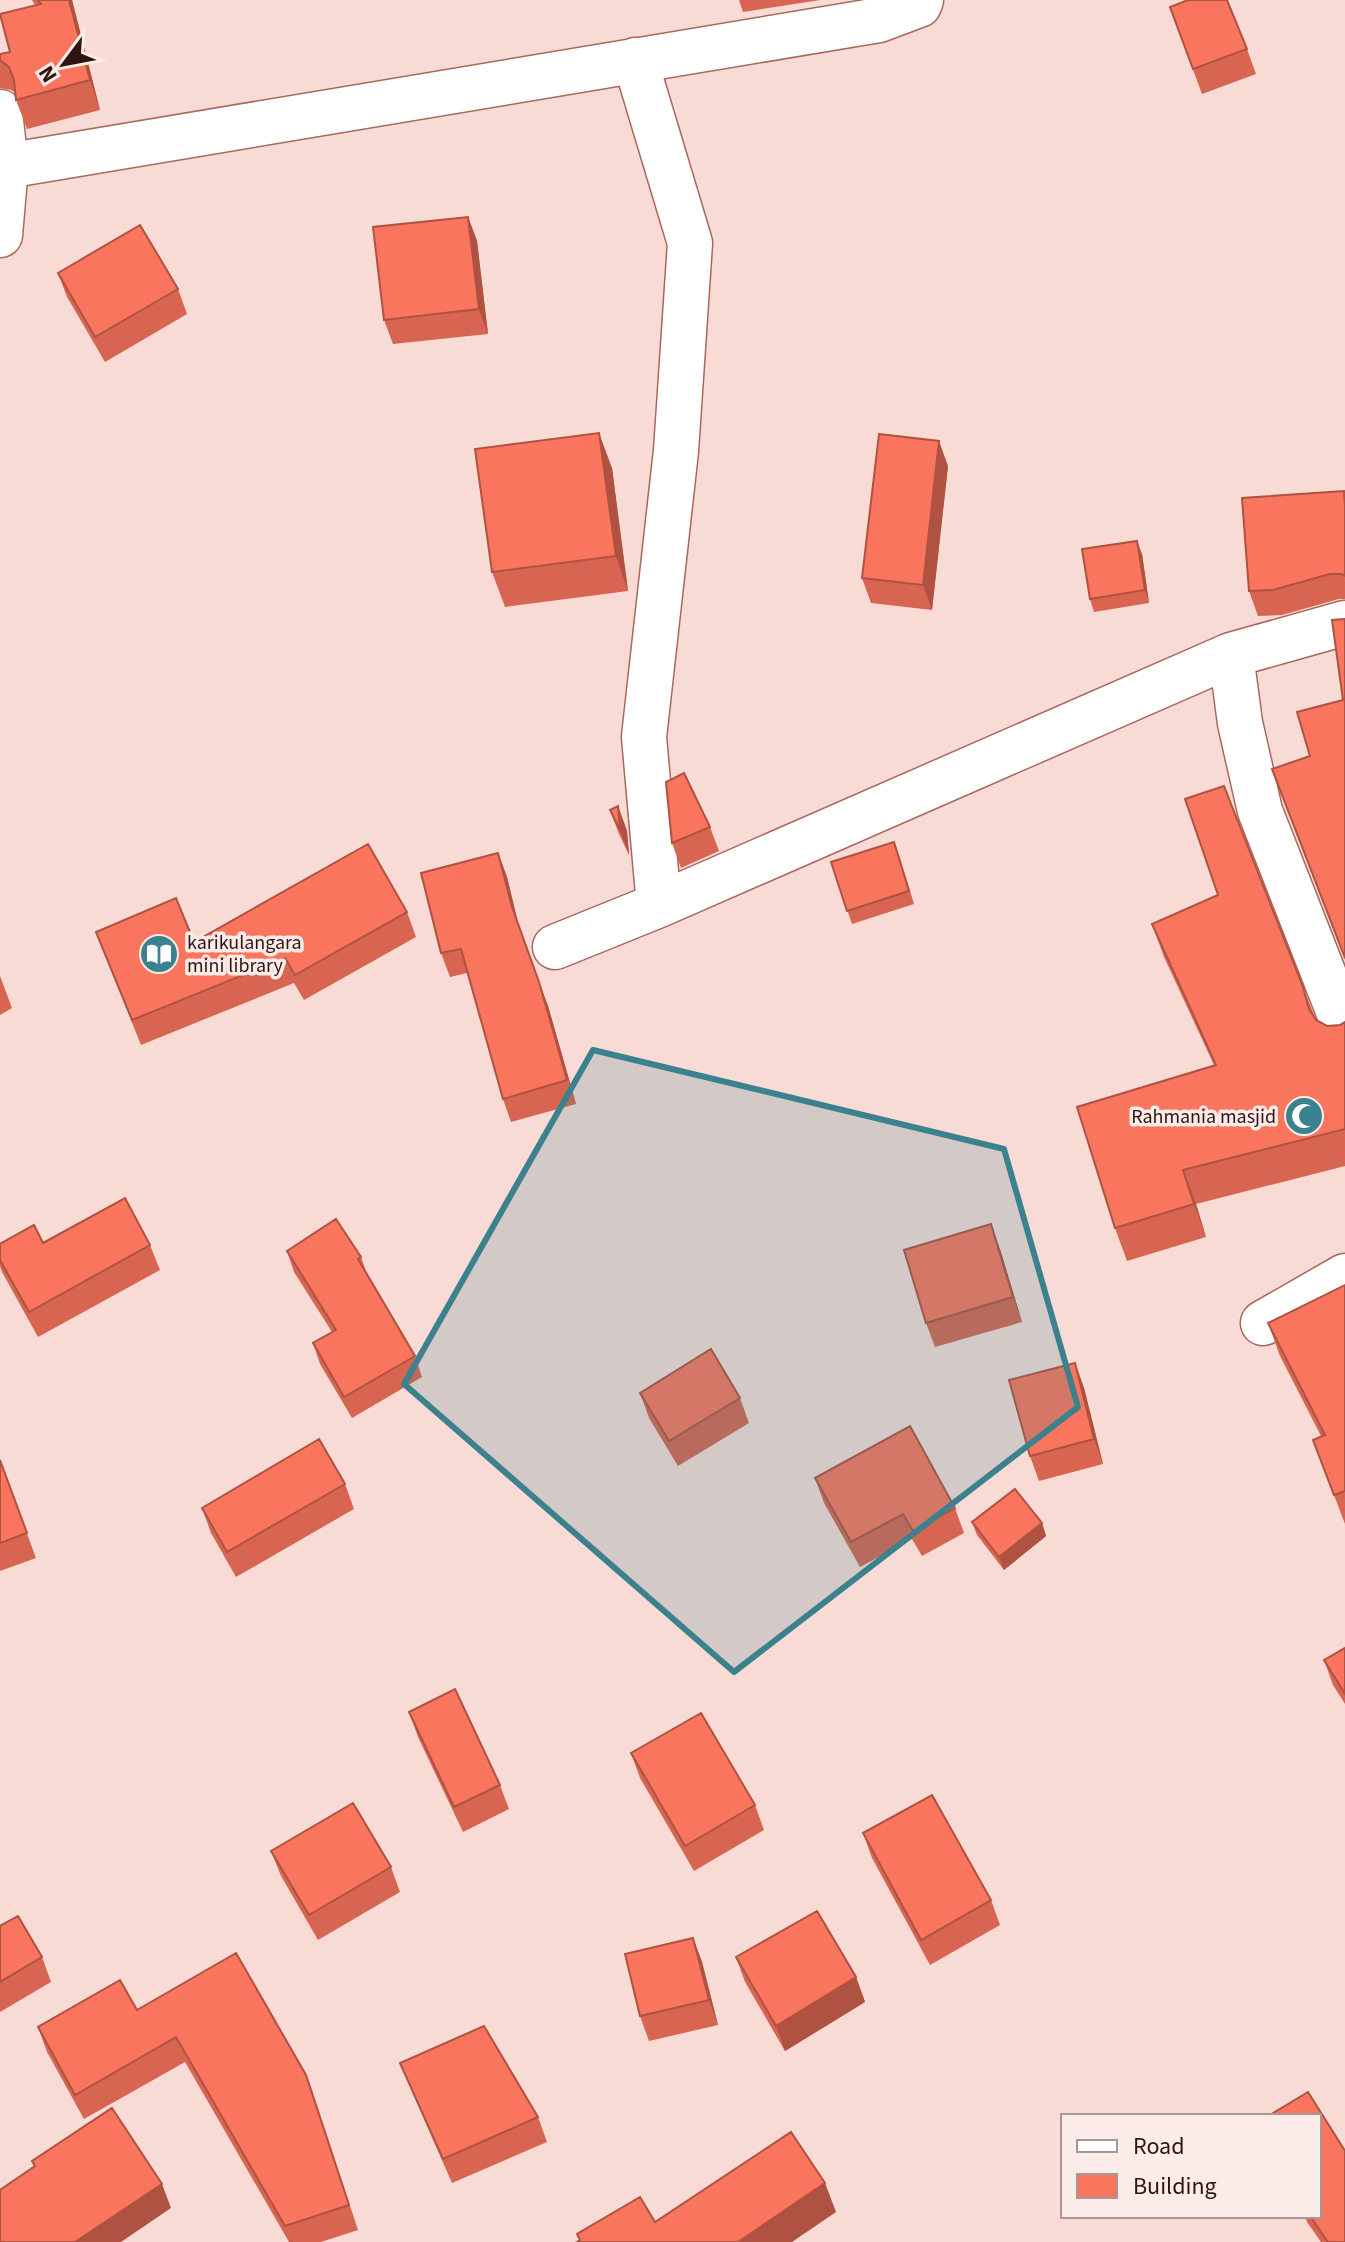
<svg xmlns="http://www.w3.org/2000/svg" width="1345" height="2242" font-family="'Source Sans 3',sans-serif">
  <style>
    .lines { fill: none; stroke-linecap: round; stroke-linejoin: round }
    .minor-casing { stroke: #a8685c; stroke-width: 47 }
    .minor { stroke: #fff; stroke-width: 44 }
    .wall { fill: #d76551 }
    .shaded-wall { fill: #af5242 }
    .building { fill: #fa755e; stroke: #af5242; stroke-width: 2 }
    .marked { fill: #3c818e; fill-opacity: 0.2; stroke: #3c818e; stroke-width: 6; stroke-linejoin: round }
    .labels { text-anchor: middle; stroke-width: 7; stroke-linejoin: round; paint-order: stroke }
    .poi-label { font-size: 20px; fill: #2f1511; stroke: #fcece9; text-anchor: start }
  </style>
  <rect width="100%" height="100%" fill="#f9dbd5"/>
  <g class="lines">
    <defs>
      <path id="minor" d="M635,60L690,243L676,451L644,737L659,905
        M0,112L6,166L0,235
        M6,166L879,20L919,5L921,0
        M1345,623L1231,655L1240,723L1260,811L1339,1013L1345,1035
        M555,947L659,905L1231,655
        M1263,1323L1345,1276"/>
    </defs>
    <use href="#minor" class="minor-casing"/>
    <use href="#minor" class="minor"/>
  </g>
  <path class="wall" d="M32,0H72L100,110L27,129L16,100V93L11,90L0,88V54L10,52L35,5Z
    M739,0H820L743,12Z
    M1170,7L1247,49L1256,74L1202,94Z
    M468,217L477,241L488,334L393,344L384,320Z
    M58,273L178,289L187,314L105,362L67,297Z
    M948,466L932,610L871,603L862,578Z
    M612,468L628,591L505,607L492,572Z
    M1344,491L1345,495V599H1339L1282,615L1258,616L1249,591Z
    M1142,554L1149,603L1094,612L1090,599Z
    M1345,619V960L1272,769L1310,756L1343,700Z
    M618,806L627,831L629,855L619,834L610,810Z
    M710,827L719,851L681,868L672,843Z
    M498,853L507,877L520,931L548,1006L576,1104L511,1122L503,1099L467,973L450,977L441,953Z
    M899,855L914,904L852,924L831,862Z
    M407,912L416,937L304,1000L294,983L141,1045L96,932L194,942Z
    M1152,924L1303,987L1316,1020L1327,1026L1340,1025L1345,1022V1166L1196,1204L1206,1237L1127,1261L1115,1228L1214,1065L1164,957Z
    M0,976L12,1008L0,1015Z
    M43,1243L150,1245L160,1270L38,1337L2,1272L0,1266V1244Z
    M1000,1249L1022,1322L935,1347L926,1323Z
    M287,1251L361,1257L367,1274L415,1356L422,1377L352,1418L320,1364L313,1343L332,1332L294,1272Z
    M1345,1285V1524L1313,1440L1321,1436L1280,1356L1268,1323Z
    M1075,1363L1084,1388L1103,1464L1039,1481L1030,1456Z
    M640,1393L740,1398L749,1423L678,1466L649,1418Z
    M0,1460L36,1558L0,1571Z
    M815,1478L955,1508L964,1533L922,1556L912,1539L860,1567L824,1503Z
    M345,1484L354,1509L236,1577L211,1533L202,1508Z
    M972,1522L1042,1523L1046,1536L1004,1570L977,1535Z
    M1345,1648V1704L1333,1685L1324,1660Z
    M409,1712L500,1785L509,1809L463,1832L418,1737Z
    M631,1753L755,1805L764,1830L694,1871L640,1778Z
    M863,1833L991,1900L1000,1925L930,1965L872,1858Z
    M271,1851L391,1867L400,1892L318,1940L281,1876Z
    M0,1926L42,1957L51,1982L0,2012Z
    M693,1938L702,1962L718,2025L649,2041L640,2016Z
    M736,1957L856,1977L865,2002L785,2051L745,1982Z
    M137,2010L315,2100L358,2230L321,2242H289L185,2062L84,2119L47,2052L38,2027Z
    M400,2063L538,2117L547,2142L452,2183L410,2087Z
    M1305,2216H1319L1345,2242H1321L1307,2222Z"/>
  <path class="shaded-wall" d="M69,0H72L100,110L90,80Z
    M468,217L477,241L488,334L479,309Z
    M599,433L612,468L628,591L616,556Z
    M939,441L948,466L932,610L923,585Z
    M1137,541L1142,554L1149,603L1145,590Z
    M618,806L627,831L629,855L620,830Z
    M498,853L507,877L520,931L548,1006L576,1104L512,907Z
    M1183,1170L1196,1204L1206,1237L1194,1204Z
    M991,1224L1000,1249L1022,1322L1013,1297Z
    M1075,1363L1084,1388L1103,1464L1094,1439Z
    M1042,1523L1046,1536L1004,1570L999,1557Z
    M693,1938L702,1962L718,2025L709,2000Z
    M856,1977L865,2002L785,2051L776,2026Z
    M825,2183L836,2212L792,2242H738Z
    M162,2184L171,2208L121,2242H75Z"/>
  <path class="building" d="M38,0H69L90,80L16,100L14,80L9,67L0,60V54L10,52L0,14L41,4Z
    M1188,0H1227L1247,49L1193,69L1170,7Z
    M468,217L479,309L384,320L373,227Z
    M140,225L178,289L95,337L58,273Z
    M599,433L616,556L492,572L475,449Z
    M879,434L939,441L923,585L862,578Z
    M1344,491L1345,508V576L1341,574H1330L1273,590L1249,591L1242,498Z
    M1137,541L1145,590L1090,599L1082,549Z
    M1345,619V958L1272,769L1310,756L1297,712L1343,700L1332,620Z
    M684,773L710,827L672,843L666,782Z
    M1224,786L1303,987L1309,1009L1316,1020L1327,1026L1340,1025L1345,1022V1129L1183,1170L1194,1204L1115,1228L1077,1107L1216,1065L1152,924L1218,895L1185,799Z
    M618,806L620,830L610,810Z
    M894,842L909,891L847,911L831,862Z
    M368,844L407,912L295,975L285,958L132,1020L96,932L176,898L194,942Z
    M498,853L512,907L539,982L567,1080L503,1099L461,949L441,953L421,873Z
    M125,1198L150,1245L29,1312L0,1260V1244L34,1225L43,1243Z
    M336,1219L361,1257L358,1259L415,1356L344,1397L313,1343L336,1330L287,1251Z
    M991,1224L1013,1297L926,1323L904,1250Z
    M1345,1285V1491L1334,1495L1313,1440L1325,1435L1268,1323Z
    M711,1349L740,1398L669,1441L640,1393Z
    M1075,1363L1094,1439L1030,1456L1009,1380Z
    M910,1426L955,1508L913,1531L903,1514L851,1542L815,1478Z
    M319,1439L345,1484L227,1552L202,1508Z
    M0,1460L27,1533L0,1543Z
    M1015,1489L1042,1523L999,1557L972,1522Z
    M1345,1648V1694L1324,1660Z
    M455,1689L500,1785L454,1807L409,1712Z
    M701,1713L755,1805L685,1846L631,1753Z
    M932,1795L991,1900L921,1940L863,1833Z
    M353,1803L391,1867L309,1915L271,1851Z
    M817,1911L856,1977L776,2026L736,1957Z
    M18,1916L42,1957L0,1982V1926Z
    M693,1938L709,2000L640,2016L625,1954Z
    M236,1953L306,2075L349,2205L285,2226L176,2037L75,2095L38,2027L120,1980L137,2010Z
    M484,2026L538,2117L443,2159L400,2063Z
    M1308,2092L1345,2151V2242H1328L1310,2216H1319V2116L1270,2115Z
    M112,2108L162,2184L75,2242H0V2190L35,2166L32,2161Z
    M791,2132L825,2183L738,2242H577L580,2240L577,2234L640,2197L655,2222Z"/>
  <path class="marked" d="M593,1050L1004,1149L1078,1407L734,1672L404,1384Z"/>
  <defs>
    <symbol id="library-disc" viewBox="-11 -11 22 22"><circle r="9.5" fill="#3c818e" stroke="#fcece9"/><path d="M-6-4Q-3-5.5-.7-3.5V5Q-3 3-6 4ZM6-4Q3-5.5 .7-3.5V5Q3 3 6 4Z" fill="#fff"/></symbol>
    <symbol id="mosque-disc" viewBox="-11 -11 22 22"><circle r="9.5" fill="#3c818e" stroke="#fcece9"/><path d="M3.5-4.9A6 6 0 1 0 3.5 4.9A5 5 0 1 1 3.5-4.9Z" fill="#fff"/></symbol>
  </defs>
  <g fill-rule="evenodd">
    <use href="#library-disc" x="137" y="932" width="44" height="44"/>
    <use href="#mosque-disc" x="1282" y="1094" width="44" height="44"/>
  </g>
  <g class="labels">
    <g class="poi-label">
      <text x="187" y="949">karikulangara<tspan x="187" dy="23">mini library</tspan></text>
      <text x="1276" y="1123" text-anchor="end">Rahmania masjid</text>
    </g>
  </g>
  <rect x="1061" y="2114" width="260" height="104" fill="#fcece9" stroke="#aa9693" stroke-width="2"/>
  <rect x="1077" y="2140" width="40" height="12" fill="#ffffff" stroke="#aa9693" stroke-width="2"/>
  <text x="1133" y="2154" font-size="24" fill="#2f1511">Road</text>
  <rect x="1077" y="2174" width="40" height="24" fill="#fa755e" stroke="#aa9693" stroke-width="2"/>
  <text x="1133" y="2194" font-size="24" fill="#2f1511">Building</text>
  <g transform="translate(64 64) rotate(238)" stroke="#fcece9" stroke-width="6" paint-order="stroke">
  <path d="M0-6L14 30L0 20L-14 30Z" fill="#2f1511"/>
  <text y="-12" font-size="22" font-weight="bold" text-anchor="middle" fill="#2f1511">N</text>
  </g>
</svg>
